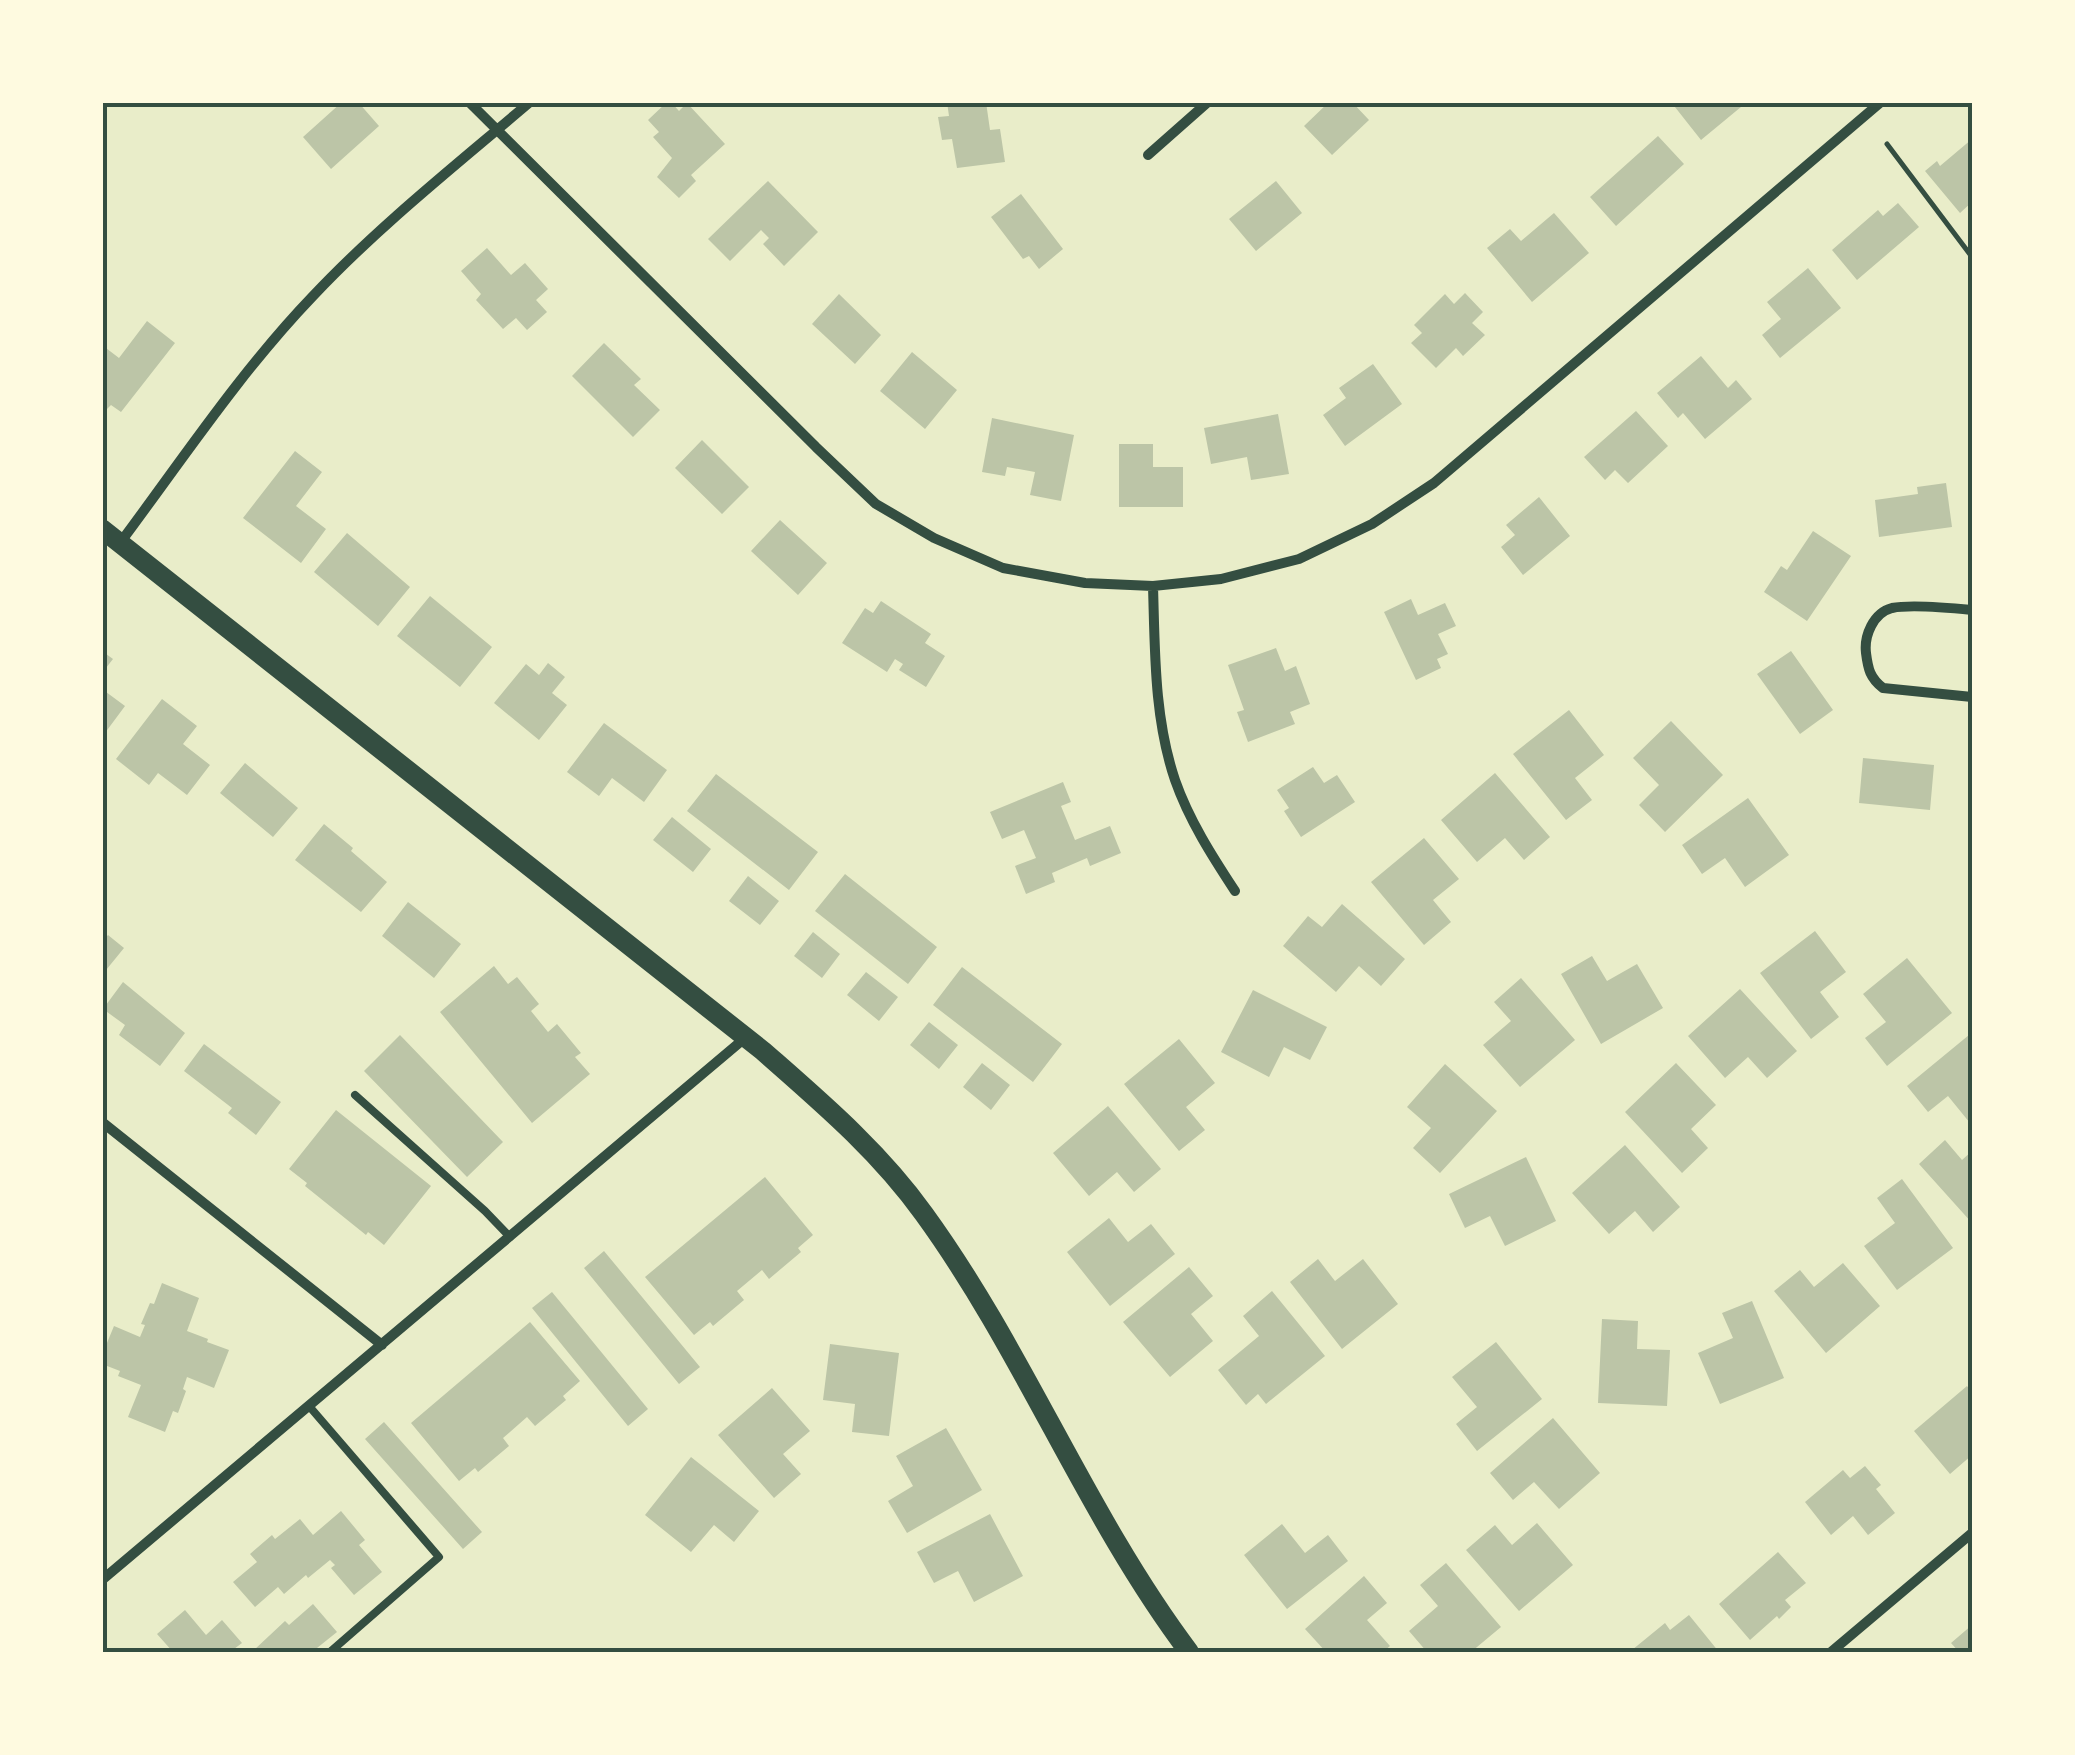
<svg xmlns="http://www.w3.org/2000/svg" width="2075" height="1755" font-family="'Zilla Slab',serif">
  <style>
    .building { fill: #bcc5a7 }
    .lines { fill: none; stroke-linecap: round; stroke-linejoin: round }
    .path { stroke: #344e41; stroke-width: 5 }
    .service { stroke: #344e41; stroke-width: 8 }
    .minor { stroke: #344e41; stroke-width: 10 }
    .secondary { stroke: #344e41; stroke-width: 20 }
    .neatline { fill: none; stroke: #344e41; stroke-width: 4 }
  </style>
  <rect width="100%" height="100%" fill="#e9edc9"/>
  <path class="building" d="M342,102H358L379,126L331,169L303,137Z
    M667,102H671L679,111L687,103L725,144L691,175L696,181L679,198L657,177L672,158L653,137L659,132L648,120Z
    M947,102H986L990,130L1000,129L1005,162L957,168L952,139L942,140L938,117L949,116Z
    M1329,102H1352L1369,120L1332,155L1304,126Z
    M1671,102H1747L1701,140Z
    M1658,136L1684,164L1616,226L1590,197Z
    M1972,139V202L1960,213L1925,171L1937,161L1940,166Z
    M768,181L818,232L784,266L763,244L769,238L761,230L730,261L708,239Z
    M1276,181L1302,213L1256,251L1229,219Z
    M1021,194L1063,249L1039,269L1029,256L1023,259L991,217Z
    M1898,203L1919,227L1857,280L1832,250L1878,210L1883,216Z
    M1554,213L1589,253L1532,302L1487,248L1510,229L1521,241Z
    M487,248L511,275L525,263L548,289L536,300L547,312L527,330L516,318L503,329L476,300L481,294L461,271Z
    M1808,268L1841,308L1780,358L1762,335L1781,319L1767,302Z
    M1465,293L1483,312L1472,323L1485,335L1463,356L1456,348L1436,368L1411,343L1422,333L1414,325L1445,294L1454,304Z
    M839,294L881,335L855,364L812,324Z
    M147,321L175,343L121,412L111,405L107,409L102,406V345L119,358Z
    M604,343L641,379L634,385L660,410L633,437L572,376Z
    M912,352L957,390L925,429L880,391Z
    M1701,356L1728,388L1736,380L1752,399L1705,439L1683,413L1678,418L1657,393Z
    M1373,364L1402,404L1345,446L1323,415L1346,398L1339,388Z
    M1636,411L1668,446L1628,483L1615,470L1605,480L1584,457Z
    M1278,414L1289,474L1251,480L1247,457L1211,464L1204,428Z
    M992,418L1074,435L1061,501L1030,495L1035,472L1007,467L1005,476L982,472Z
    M702,440L749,487L722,514L675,468Z
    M1119,444H1153V467H1183V507H1119Z
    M295,451L322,472L296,506L326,529L301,563L243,518Z
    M1946,483L1952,527L1879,537L1875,500L1918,494L1917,487Z
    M1539,497L1570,536L1523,575L1501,547L1515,535L1506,525Z
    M780,520L827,563L798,595L751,551Z
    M1813,531L1851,556L1807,621L1764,592L1781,566L1787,570Z
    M347,533L410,587L378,626L314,572Z
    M430,596L492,647L460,687L397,636Z
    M1411,599L1418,615L1445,603L1456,626L1438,634L1448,654L1437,659L1441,668L1416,680L1384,612Z
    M881,601L931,634L925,643L945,656L926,687L899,670L903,664L895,659L887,672L842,643L865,608L873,613Z
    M1276,648L1285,671L1296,666L1310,704L1290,712L1295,724L1248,742L1237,712L1244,710L1228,665Z
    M102,651L113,659L102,673Z
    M1791,651L1833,710L1800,734L1757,674Z
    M548,663L565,677L552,693L567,705L539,740L494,703L526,664L539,675Z
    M102,689L125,706L102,737Z
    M162,699L197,726L183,744L210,765L187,795L158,773L149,785L116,759Z
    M1569,710L1604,755L1575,778L1592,800L1566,820L1513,754Z
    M1671,721L1723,775L1665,832L1639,805L1659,785L1633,758Z
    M604,723L667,770L644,802L612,778L599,796L567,772Z
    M1863,758L1934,765L1930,810L1859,803Z
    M245,763L298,808L273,837L220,793Z
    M1313,767L1324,783L1337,775L1355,802L1301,837L1284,811L1289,808L1277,790Z
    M1495,773L1550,837L1524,860L1505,838L1477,862L1441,820Z
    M716,774L818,852L789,890L687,811Z
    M1063,782L1071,802L1061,806L1075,840L1110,826L1121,853L1090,866L1087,858L1052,873L1055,882L1026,894L1015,866L1036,858L1024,830L1002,839L990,812Z
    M1748,798L1789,855L1745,887L1725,858L1702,874L1682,845Z
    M672,817L711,849L693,872L653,840Z
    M324,824L353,848L351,851L387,882L361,912L295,860Z
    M1424,838L1459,879L1433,900L1451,922L1424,945L1371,882Z
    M845,874L937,947L908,984L815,911Z
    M748,876L779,901L760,925L729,901Z
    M408,902L461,944L434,978L382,936Z
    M1342,904L1405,959L1381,986L1359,966L1336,992L1283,946L1308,916L1322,927Z
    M1815,931L1846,972L1820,992L1839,1017L1811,1039L1760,973Z
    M813,932L840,954L822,978L794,956Z
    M108,935L124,948L102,975V942Z
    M1592,956L1607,981L1637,964L1663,1008L1601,1044L1561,974Z
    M1907,958L1952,1013L1887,1066L1865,1038L1886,1022L1863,994Z
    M494,966L508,984L517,977L539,1004L531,1011L548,1032L557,1024L581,1053L575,1057L590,1074L532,1123L440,1012Z
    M962,967L1062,1044L1033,1082L933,1005Z
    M866,972L898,997L879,1021L847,995Z
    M1521,978L1575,1040L1520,1087L1483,1045L1511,1021L1494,1002Z
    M123,982L185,1033L160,1066L119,1035L125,1025L103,1009Z
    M1740,989L1797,1051L1767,1078L1748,1057L1725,1078L1688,1036Z
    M1253,990L1327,1027L1310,1060L1284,1047L1269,1077L1221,1052Z
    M929,1022L958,1045L939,1069L910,1045Z
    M400,1035L503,1142L467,1177L364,1071Z
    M1969,1035L1972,1039V1121L1970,1123L1948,1096L1928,1112L1907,1086Z
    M1179,1039L1215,1083L1186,1107L1205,1130L1179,1151L1124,1084Z
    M204,1044L281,1102L256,1135L228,1113L232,1108L184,1071Z
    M982,1063L1010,1085L991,1110L963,1087Z
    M1676,1063L1716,1105L1691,1129L1708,1148L1682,1173L1625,1112Z
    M1445,1064L1497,1111L1440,1173L1413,1148L1431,1128L1407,1107Z
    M1108,1106L1161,1169L1134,1192L1117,1172L1089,1196L1053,1153Z
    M336,1110L431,1186L384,1245L368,1232L366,1235L305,1186L307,1183L289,1169Z
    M1945,1140L1962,1160L1972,1151V1223L1919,1164Z
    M1625,1145L1680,1207L1653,1232L1635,1211L1609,1234L1572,1193Z
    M1526,1157L1556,1221L1505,1246L1490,1216L1465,1228L1449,1194Z
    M765,1177L813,1235L798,1248L801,1252L769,1279L762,1270L737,1291L744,1300L713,1326L710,1322L694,1335L645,1277Z
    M1902,1179L1953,1248L1897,1290L1864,1246L1895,1223L1877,1198Z
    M1109,1218L1128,1242L1151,1224L1175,1254L1110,1306L1067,1252Z
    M604,1251L700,1367L679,1384L584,1268Z
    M1318,1259L1335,1281L1363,1259L1398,1304L1342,1349L1290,1282Z
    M1843,1263L1880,1306L1826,1353L1774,1291L1800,1270L1814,1287Z
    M1189,1267L1213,1296L1191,1314L1213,1341L1170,1377L1123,1322Z
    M162,1283L199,1298L187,1331L208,1339L207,1342L229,1350L214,1388L187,1377L183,1389L186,1391L178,1413L173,1411L165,1432L128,1417L141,1385L118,1376L120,1371L102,1364V1355L114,1326L140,1337L145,1325L141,1324L150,1303L154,1304Z
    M1272,1291L1325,1356L1266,1404L1258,1394L1246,1405L1218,1370L1259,1336L1243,1316Z
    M552,1292L648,1409L628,1426L532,1308Z
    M1752,1301L1784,1378L1720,1404L1698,1353L1733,1338L1722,1313Z
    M1602,1319L1638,1321L1637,1349L1670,1350L1667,1406L1598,1403Z
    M530,1322L580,1381L563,1396L566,1400L535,1426L527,1417L503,1438L509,1446L478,1472L475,1468L459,1481L411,1423Z
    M1496,1342L1542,1399L1477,1451L1456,1424L1477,1407L1452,1377Z
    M830,1344L899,1353L889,1436L852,1432L855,1404L823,1400Z
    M1967,1386L1972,1393V1455L1950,1474L1914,1431Z
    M772,1388L810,1431L783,1454L801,1474L774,1498L718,1435Z
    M1553,1418L1600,1473L1559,1509L1534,1482L1513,1500L1490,1473Z
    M384,1422L482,1532L463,1549L365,1439Z
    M946,1428L982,1490L907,1533L888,1501L913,1486L896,1456Z
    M691,1457L759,1511L734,1542L714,1525L691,1552L645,1515Z
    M1865,1466L1881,1485L1876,1489L1895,1513L1868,1535L1853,1516L1831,1535L1805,1502L1843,1470L1850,1478Z
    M341,1511L365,1540L359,1545L382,1572L354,1595L331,1568L335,1565L330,1560L308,1578L306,1575L284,1594L278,1587L255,1607L233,1582L257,1562L250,1554L272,1535L275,1539L300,1519L313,1535Z
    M990,1514L1023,1576L974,1602L958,1571L934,1583L917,1552Z
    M1537,1523L1573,1565L1519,1611L1466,1550L1495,1525L1512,1545Z
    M1282,1524L1305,1553L1328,1535L1348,1561L1287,1609L1244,1555Z
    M1778,1552L1806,1583L1785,1600L1791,1607L1779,1619L1777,1616L1750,1640L1719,1604Z
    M1446,1563L1501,1627L1471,1652H1427L1409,1631L1438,1606L1420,1585Z
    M1364,1576L1387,1603L1367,1620L1390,1646L1383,1652H1326L1305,1629Z
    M313,1604L337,1632L312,1652L308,1648L302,1652H252L285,1621L289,1625Z
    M185,1610L206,1635L222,1620L242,1643L234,1649L238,1652H173L157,1634Z
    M1689,1615L1719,1652H1634L1632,1650L1665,1623L1670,1630Z
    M1972,1625V1652H1959L1951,1643Z"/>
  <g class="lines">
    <path class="path" d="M1887,144L1972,257"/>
    <path class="service" d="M355,1095L485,1211L510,1237
      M309,1406L439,1557L330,1652"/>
    <path class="minor" d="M469,102L816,447L876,504L934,538L1003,568L1085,583L1153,586L1221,579L1299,559L1372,524L1434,483L1881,102
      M1148,155L1208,102
      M120,543C182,460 241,371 313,296C379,226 456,165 530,102
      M1153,586C1155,651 1154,718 1175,780C1189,820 1212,856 1235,891
      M1972,610C1952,608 1911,604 1892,608C1873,613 1864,636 1866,653C1868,669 1870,678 1883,688L1972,697
      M102,1122L382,1345
      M102,1580L745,1038
      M1831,1652L1972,1533"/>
    <path class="secondary" d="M102,529L763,1051C821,1102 879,1151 924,1214C1025,1353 1086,1515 1189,1652"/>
  </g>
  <rect width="2075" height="1755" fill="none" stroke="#fefae0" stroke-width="210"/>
  <rect x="105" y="105" width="1865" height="1545" class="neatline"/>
</svg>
